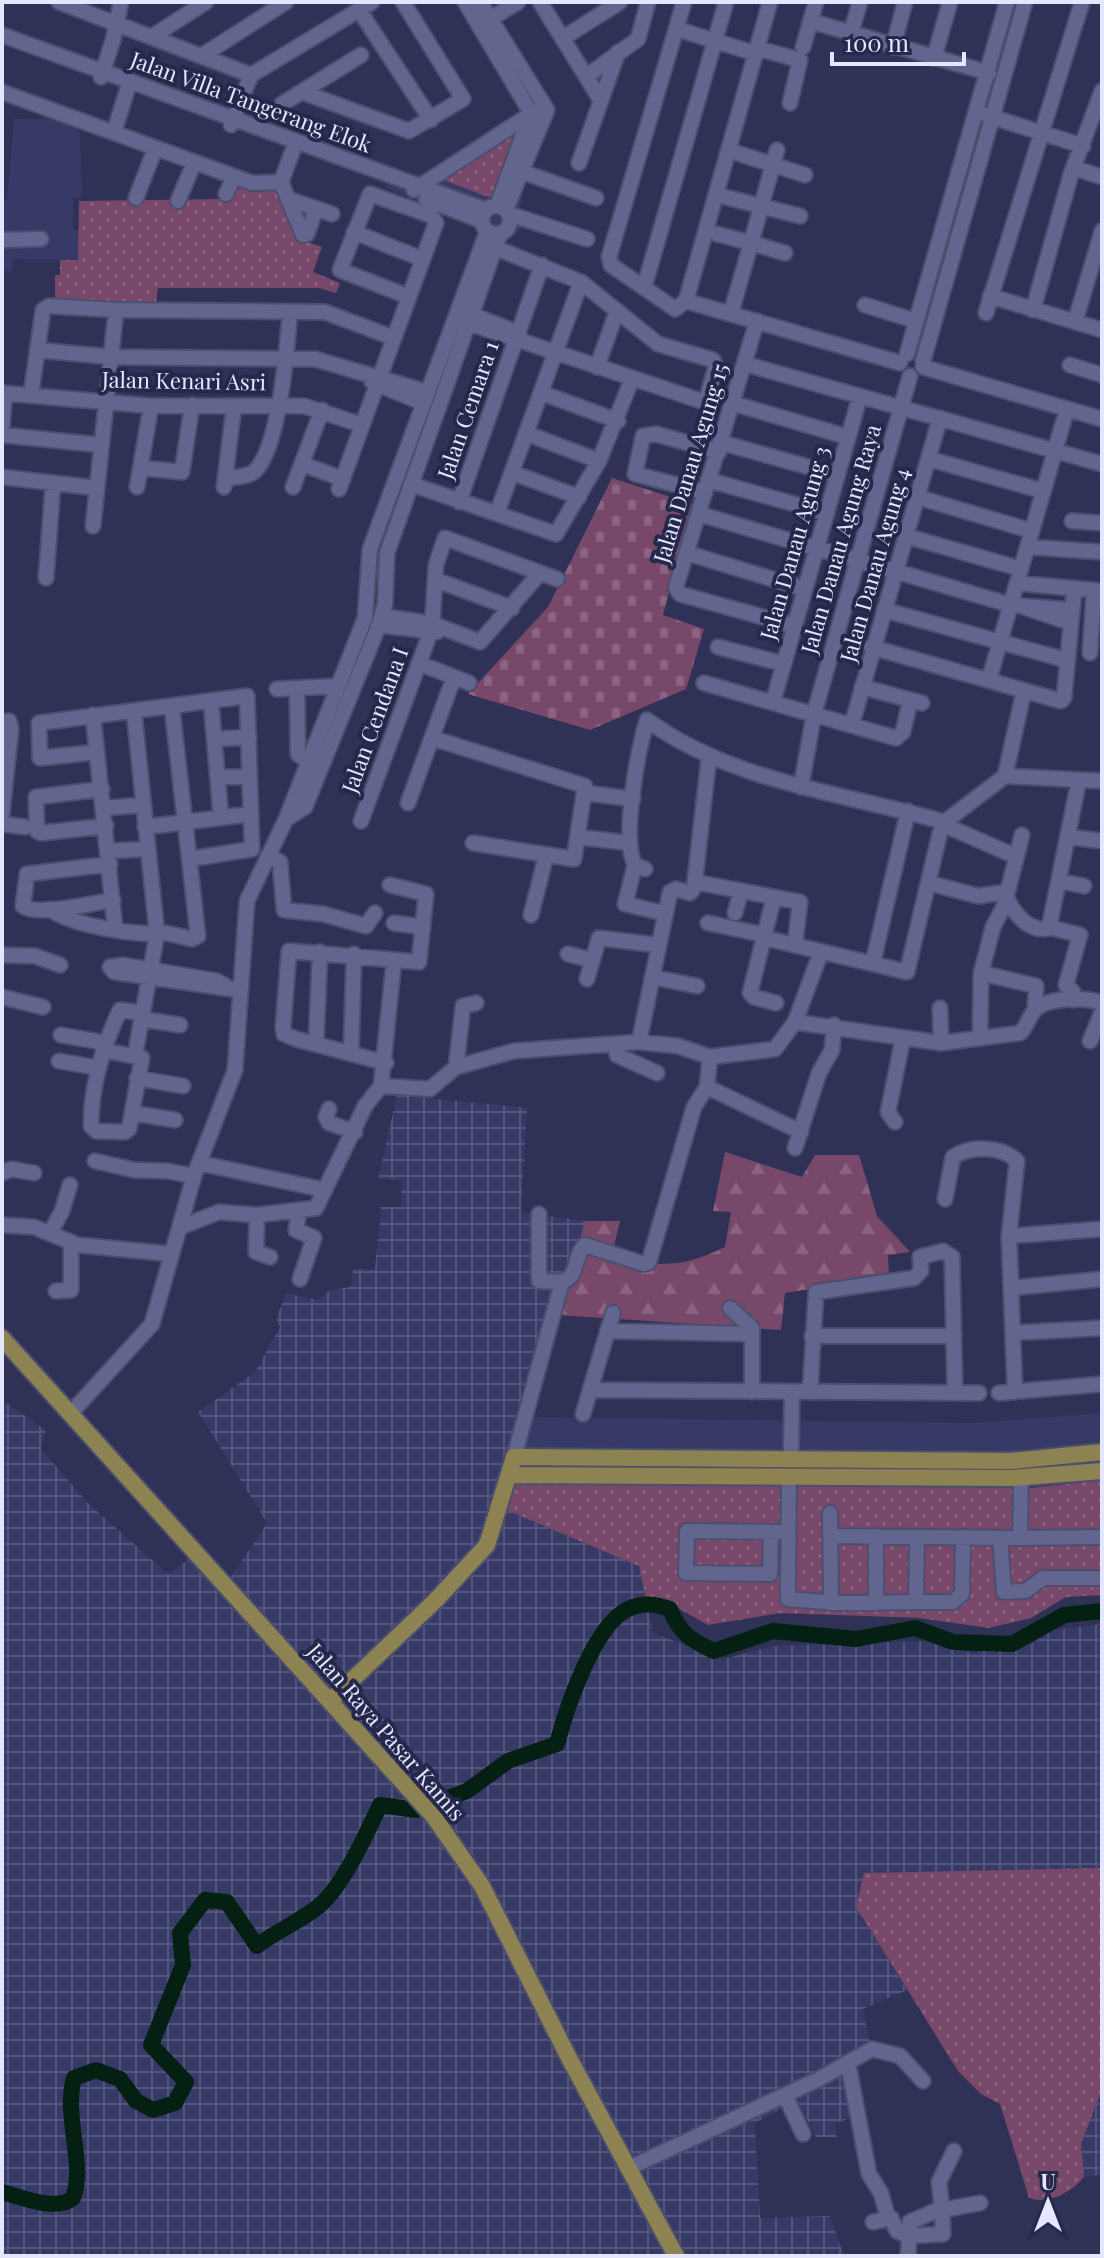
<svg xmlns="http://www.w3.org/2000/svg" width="1104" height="2258" font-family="'Playfair Display',serif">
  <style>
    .built { fill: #373a66 }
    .industrial { fill: url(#industrial-grid) }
    .grass { fill: url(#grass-dots) }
    .forest { fill: url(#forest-firs) }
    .cemetery { fill: url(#cemetery-stones) }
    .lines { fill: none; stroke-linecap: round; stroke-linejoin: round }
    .river { stroke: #032012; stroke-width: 16 }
    .minor-casing { stroke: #4c4e6d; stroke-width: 18 }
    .major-casing { stroke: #4c4e6d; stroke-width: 20 }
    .minor { stroke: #62668f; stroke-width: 14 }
    .major { stroke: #8d8352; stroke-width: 16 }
    .labels { text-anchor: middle; stroke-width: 8; stroke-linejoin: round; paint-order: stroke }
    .street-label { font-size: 22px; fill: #e4e7ff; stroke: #25274b }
  </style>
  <defs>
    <pattern id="industrial-grid" width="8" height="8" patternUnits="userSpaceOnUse" patternTransform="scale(2)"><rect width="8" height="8" fill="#373a66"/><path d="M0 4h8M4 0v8" fill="none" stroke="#54567d"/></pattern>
    <pattern id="grass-dots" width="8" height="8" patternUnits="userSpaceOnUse" patternTransform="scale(2)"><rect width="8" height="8" fill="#78486a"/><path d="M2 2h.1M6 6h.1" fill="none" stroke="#8b6280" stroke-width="1.8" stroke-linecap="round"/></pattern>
    <pattern id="forest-firs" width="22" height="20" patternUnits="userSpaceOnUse" patternTransform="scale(2)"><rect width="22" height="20" fill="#78486a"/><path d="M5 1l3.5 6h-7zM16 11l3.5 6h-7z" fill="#8b6280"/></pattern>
    <pattern id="cemetery-stones" width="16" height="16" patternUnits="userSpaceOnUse" patternTransform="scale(2)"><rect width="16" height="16" fill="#78486a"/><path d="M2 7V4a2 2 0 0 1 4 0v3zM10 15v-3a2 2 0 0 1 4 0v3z" fill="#8b6280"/></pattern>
  </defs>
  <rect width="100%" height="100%" fill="#2f3156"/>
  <path class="built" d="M14,119H68L80,133L82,197L73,198V230H79V260L12,259V271H2V218L4,201L7,200Z
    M391,171L422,182L433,176L523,195L520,208L526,214L522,228L505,244L473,334L449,324L483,232L471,221L385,188Z
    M1102,1413V1480L1031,1488L513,1475L530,1417L975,1423Z"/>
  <path class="industrial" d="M397,1095L527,1108L521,1212L585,1221L504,1509L639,1566L653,1633L724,1659L772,1646L929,1641L972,1653L1029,1645L1053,1630L1102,1624V1868L864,1873L856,1907L907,1990L863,2009L870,2042L849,2055L852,2117L835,2124L837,2137H816L797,2100L755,2123L760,2218L830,2216L844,2256H2V1400L46,1430L41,1449L88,1503L168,1574L192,1557L220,1593L267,1523L198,1412L255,1372L280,1327L276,1319L286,1293L318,1300L330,1290L351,1287L353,1269H375L381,1207H401L402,1180L378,1179Z
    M1102,2089V2175L1084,2177L1081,2144Z"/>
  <path class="grass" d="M531,113L496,195L488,197L433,176Z
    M234,177L281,182L308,242L322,247L313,272L340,283L336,293L319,288H158L155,311L55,306V275H60V260H78L79,201L224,199Z
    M513,1475L1031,1488L1102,1480V1595L1066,1597L1031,1618L989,1628L919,1618L781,1613L708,1625L662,1599H646L639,1566L504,1509Z
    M1102,1868V2089L1081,2144L1084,2177C1072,2192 1048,2205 1029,2198L1000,2104L981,2094L958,2071L856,1907L864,1873Z"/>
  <path class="forest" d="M725,1152L802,1177L815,1155H859L877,1216L910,1252L888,1255L889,1276L785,1293L781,1330L558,1315L585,1221H620L612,1255C660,1267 679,1269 725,1247L731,1212L713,1211Z"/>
  <path class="cemetery" d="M612,478L692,504L663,615L704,629L686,689L590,730L468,694L548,607Z"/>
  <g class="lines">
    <path class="river" d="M2,2192C21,2197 57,2212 73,2198C86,2164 63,2117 74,2078L96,2070L120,2079L136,2101L153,2110L175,2103L186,2082L151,2045L183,1965L180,1933L205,1900L227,1902L257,1946C276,1931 301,1921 319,1906C343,1886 367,1833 380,1805L416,1810L467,1791L508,1761L557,1744C566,1709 594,1625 628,1609C643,1602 656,1604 670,1609C679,1633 692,1641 714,1651L773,1631L856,1639L915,1628L953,1642L1012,1644L1064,1615L1102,1611"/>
    <defs>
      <path id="minor" d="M59,2L251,75
        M465,2L531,113L497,206
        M480,2L547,110L506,209
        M540,2L600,99
        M684,2L609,257L611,265L675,309L686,301L770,2
        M359,10L431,120
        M490,19L518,2
        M810,21L989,73
        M677,29L757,54
        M851,33L860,2
        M2,35L486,210
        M153,36L206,2
        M563,38L620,2
        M803,47L816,2
        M893,47L905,2
        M759,49L800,60L790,103
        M203,55L286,2
        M934,58L950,2
        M251,75L372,2
        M587,76L638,39L648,2
        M101,77L113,40L121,2
        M2,92L252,183L281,182L296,142
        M302,92L409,131L463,99L403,2
        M282,104L361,55
        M986,115L1083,146
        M231,125L251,75
        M114,132L130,81
        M737,153L805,175
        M579,163L618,52
        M1074,168L1102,177
        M523,172L596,198
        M281,182L303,235L307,234L316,209
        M414,190L534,112
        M226,194L234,177
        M725,197L800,216
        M136,198L155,149
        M288,199L332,214
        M426,199L482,221
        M178,201L194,163
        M482 220a14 14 0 1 1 28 0a14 14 0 1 1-28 0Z
        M509,214L587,239
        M354,232L422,259
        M717,234L751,243L777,150
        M2,240L41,239
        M644,288L726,2
        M990,296L1102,330
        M686,301L900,363
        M865,305L916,321
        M1033,310L1071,174L1102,91
        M463,311L518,333L522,340
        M731,313L751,243L785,253
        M986,313L1082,2
        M462,321L701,401L707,397L716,366L713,360L658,344L581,282L498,249
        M757,321L676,587L680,594L795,626
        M1075,322L1102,231
        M37,350L112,357L315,359L427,392
        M907,354L1007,2
        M923,361L1025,2
        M745,364L1102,464
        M1070,365L1102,375
        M597,367L617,311
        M923,367L1102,419
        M372,382L423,403
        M2,393L151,406H304L362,425
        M542,393L618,421
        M31,395L43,310L49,306L116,310L325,312L394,338
        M735,404L848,437
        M2,427L5,393
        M528,434L599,461
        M2,435L101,445
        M723,443L837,475
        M929,459L1043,491
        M302,464L343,479
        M142,468L182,472L192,405
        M513,473L579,497
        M2,477L97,488
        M225,479C234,477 248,477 255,471C280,446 287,347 290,312
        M708,480L827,513
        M411,484L556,534L599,461L632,379
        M137,487L151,406
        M224,487L234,406
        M293,487L322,410
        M339,489L436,223L432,216L370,194L340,270L407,296
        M705,492L635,474L643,436L656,434L719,452
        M917,497L1032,531
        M459,502L542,265
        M497,513L581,282
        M699,514L1011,605L1072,610
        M1072,521L1102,523
        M93,526L116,310
        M906,536L1021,569
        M1028,547L1102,552
        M687,553L805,589
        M46,578L53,484
        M436,580L512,608
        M1017,583L1102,591
        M1024,607L1071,623
        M884,610L1066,660
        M382,616L433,624L480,642L540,573
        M379,625L437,632
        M718,647L784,664
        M871,647L1061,701L1064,698L1074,592
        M1090,653L1094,591
        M421,664L469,683
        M989,680L1067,409
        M704,683L896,738L903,732L910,701
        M862,687L922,703
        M277,689L339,686
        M297,690L298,754L313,765
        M211,702L221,818
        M773,702L860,396
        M134,712L157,934L135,1055
        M93,715L115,928
        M2,722L9,721L11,729L2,814
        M852,724L940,418
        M432,738L585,786L574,859L473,843
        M215,739L249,737
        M97,752L40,758L39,723L247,696L252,849L190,859
        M1005,776L1102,781
        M218,777H249
        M801,787L814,714L910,376
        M102,789L36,797L37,831L41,833L106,826
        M586,793L633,799
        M408,803L454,677
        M105,808L143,805
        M286,819L305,807L379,625L385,604L387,553L500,234
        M361,821L432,628L436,565L445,538L557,579
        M2,824L25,827
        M942,824L1015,856
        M145,827L251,814
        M578,837L630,843
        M1069,837L1102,841
        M108,851L148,849
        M269,856L280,862L284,910L323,914L366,926L375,913
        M110,864L27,874L23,906C37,917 94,903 113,900
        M635,865L625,904L663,913
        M645,869L635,865C621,839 638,750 647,720C733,783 845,793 944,822
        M1059,881L1084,886
        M695,882L800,902L795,944
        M929,883L978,896L1006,892
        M1006,893C1009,910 1030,934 1049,928L1079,780
        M774,897L750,993L754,997L776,1003
        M50,909C72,926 138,936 166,933
        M735,913L741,891
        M531,915L546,856
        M394,923L423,927
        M708,923L765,935
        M1049,927L1080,935L1066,985L1073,992V1000
        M166,933L192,939L198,936L172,708
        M765,938L907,972L942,824L1005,776L1024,691
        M568,954L591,960
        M2,955L35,956L60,965
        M873,962L908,811
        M981,973L1036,986L1035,1009
        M652,977L697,986
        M587,979L599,938L657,945
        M227,987L217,981L123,965L110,967L114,972L239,990
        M2,997L43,1007
        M940,1008L941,1043
        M142,1019L180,1025
        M795,1022L941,1043L1020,1033C1028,1026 1030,1012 1038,1007C1054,997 1086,997 1102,1003
        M61,1035L106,1043
        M980,1037L981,973L993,927L1004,906L1022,835
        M1090,1041L1102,1012
        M639,1042L670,892L676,889L690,893L694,888L709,757
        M316,1044L320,952
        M616,1044L617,1055L657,1073
        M103,1050L142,1058L129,1129L125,1132L96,1131L91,1126C91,1087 103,1046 120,1010L143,1013
        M351,1054L354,954
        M710,1057L707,1087L801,1132
        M59,1061L99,1068
        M386,1063L296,1039L284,1034L283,1028L289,951L419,962L426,894L390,885
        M456,1067L463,1006L476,1003
        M137,1078L183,1086
        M381,1086L430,1089L456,1067L514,1051L639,1042L678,1046L710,1057L775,1049L795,1022L821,952
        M381,1086L394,960
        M329,1109L326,1117L329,1123L355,1132
        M132,1113L175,1120
        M895,1122L888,1112L903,1038
        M795,1148L819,1073L832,1050L834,1025
        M95,1161L134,1170L167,1171L194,1176
        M199,1163L325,1190
        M2,1173L11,1169L34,1173
        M945,1199L953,1157C970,1145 1002,1146 1017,1161L1009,1236L1015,1392
        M299,1212L296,1230L314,1238L300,1279
        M257,1215L256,1252L270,1257
        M2,1225L34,1227L78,1245L172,1254
        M181,1227L219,1212L257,1215L316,1208L365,1106L381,1086
        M50,1233L62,1211L70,1185
        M1009,1236L1102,1229
        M562,1282C580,1276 573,1255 585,1245L644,1264L649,1262L694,1107L707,1087
        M1011,1288L1102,1279
        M56,1291L71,1290V1243
        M730,1308L752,1328V1392
        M607,1331L752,1334
        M1013,1333L1102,1328
        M812,1336H954
        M590,1390L979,1393
        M810,1392L816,1292L914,1278L921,1271L920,1257L943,1251L952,1257L955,1393
        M999,1393L1102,1384
        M70,1414L152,1324L194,1176L235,1070L247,901L286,819L365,618L370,549L487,232
        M583,1414L613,1313
        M514,1457L562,1282L539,1281V1214
        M791,1458L792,1392
        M789,1477L788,1599L837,1603L916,1602
        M830,1513L831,1603
        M771,1532L770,1574L686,1573L687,1531L788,1532
        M830,1536L1020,1538L1021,1478
        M876,1536V1603
        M917,1537L916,1602H953L962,1594L963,1537
        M1000,1538L1004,1592L1026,1591L1043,1578H1102
        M1020,1538L1102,1537
        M848,2063L869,2174L881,2193L888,2218
        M785,2095L803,2134
        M629,2168L819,2079L872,2049L900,2056L923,2081
        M942,2210L980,2203
        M873,2222L891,2218L897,2231L908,2236L943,2234L942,2208
        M908,2256L910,2222L942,2208L939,2182L954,2151"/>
      <path id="major" d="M2,1338L434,1817L482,1886L569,2058L676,2256
        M510,1475L1011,1478L1102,1471
        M330,1701L435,1601L487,1545L514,1457L1011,1461L1102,1452"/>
    </defs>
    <use href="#minor" class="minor-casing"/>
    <use href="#major" class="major-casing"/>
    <use href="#minor" class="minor"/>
    <use href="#major" class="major"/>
  </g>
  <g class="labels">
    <g class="street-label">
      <text transform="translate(251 102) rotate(20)" y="8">Jalan Villa Tangerang Elok</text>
      <text transform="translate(184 381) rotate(1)" y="8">Jalan Kenari Asri</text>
      <text transform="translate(468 410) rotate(-71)" y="8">Jalan Cemara 1</text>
      <text transform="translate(691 463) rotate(-73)" y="8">Jalan Danau Agung 15</text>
      <text transform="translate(841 539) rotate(-74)" y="8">Jalan Danau Agung Raya</text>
      <text transform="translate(795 543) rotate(-74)" y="8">Jalan Danau Agung 3</text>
      <text transform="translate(875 565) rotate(-74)" y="8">Jalan Danau Agung 4</text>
      <text transform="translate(375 720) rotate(-70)" y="8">Jalan Cendana I</text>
      <text transform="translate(386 1732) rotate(49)" y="8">Jalan Raya Pasar Kamis</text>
    </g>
  </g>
  <rect width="1104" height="2258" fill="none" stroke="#e4e7ff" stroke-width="8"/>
  <g transform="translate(1048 2202)" stroke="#25274b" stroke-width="6" paint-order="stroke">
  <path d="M0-6L14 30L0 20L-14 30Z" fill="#e4e7ff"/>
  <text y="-12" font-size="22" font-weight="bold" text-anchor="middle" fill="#e4e7ff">U</text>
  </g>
  <path d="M832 52v12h132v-12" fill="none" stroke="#e4e7ff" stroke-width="4"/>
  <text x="844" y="52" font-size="24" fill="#e4e7ff" stroke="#25274b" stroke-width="6" paint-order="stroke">100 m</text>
</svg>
